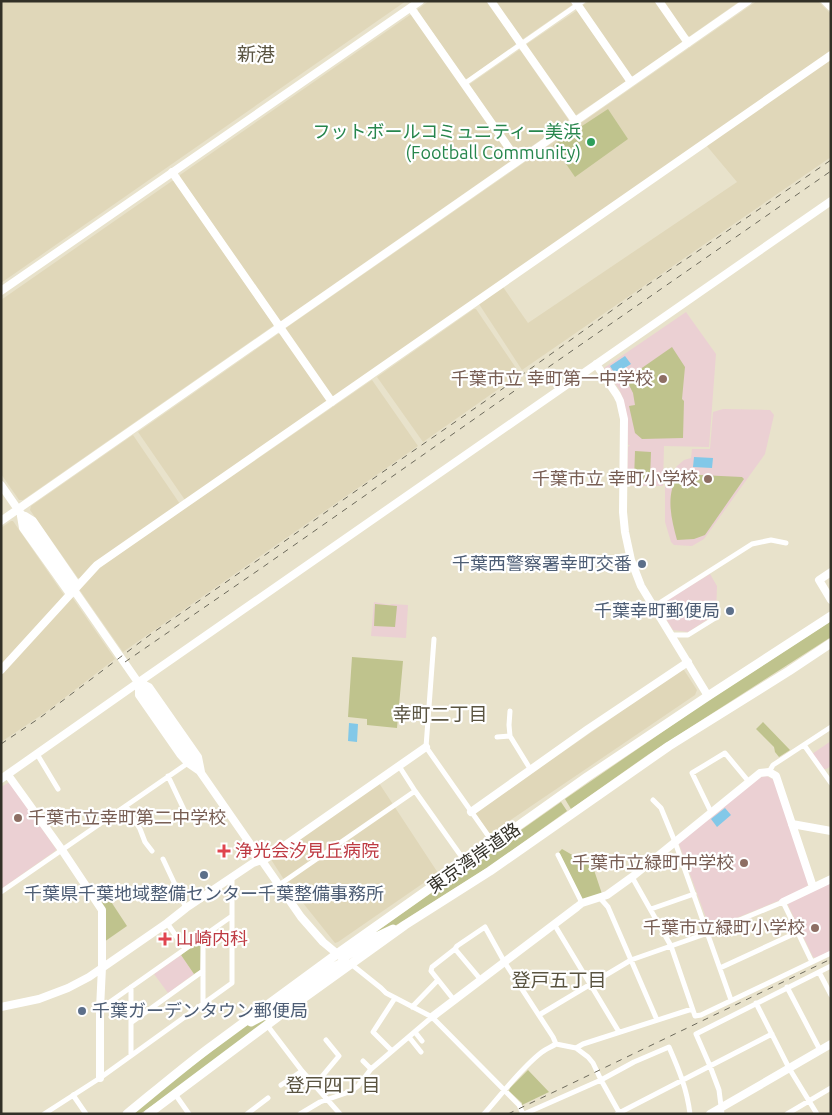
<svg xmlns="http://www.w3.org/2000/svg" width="832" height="1115" font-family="Ubuntu,'Noto Sans JP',sans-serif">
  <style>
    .built { fill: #e0d7b9 }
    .education { fill: #ebd0d3 }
    .green { fill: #bfc38d }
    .water { fill: #82c8e8 }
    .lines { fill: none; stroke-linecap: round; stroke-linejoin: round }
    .street { stroke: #fff; stroke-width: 5 }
    .secondary { stroke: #fff; stroke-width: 8 }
    .highway { stroke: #fff; stroke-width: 9 }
    .rail { stroke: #6d6a5c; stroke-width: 1; stroke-dasharray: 6 6; stroke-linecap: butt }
    .leisure-dot { fill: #2e9e5b; stroke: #fff; stroke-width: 2 }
    .education-dot { fill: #8d6e63; stroke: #fff; stroke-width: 2 }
    .service-dot { fill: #5c6f8a; stroke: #fff; stroke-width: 2 }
    .health-dot { fill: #e0444e; stroke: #fff; stroke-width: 2 }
    .labels { text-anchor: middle; stroke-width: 4.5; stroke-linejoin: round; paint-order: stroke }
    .leisure-label { font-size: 18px; fill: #27864d; stroke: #fff; text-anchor: end }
    .education-label { font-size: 18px; fill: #785e54; stroke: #fff; text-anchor: end }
    .service-label { font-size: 18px; fill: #4e5e75; stroke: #fff; text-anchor: end }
    .health-label { font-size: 18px; fill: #be3a42; stroke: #fff; text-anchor: start }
    .street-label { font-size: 18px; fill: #323027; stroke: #fff }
    .neighbourhood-label { font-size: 19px; fill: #5a5441; stroke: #fff }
  </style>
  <rect width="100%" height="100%" fill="#e8e2cb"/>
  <path class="built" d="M1,1H406L1,283Z
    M429,1H487L516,43L515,45L467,79L464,78L418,11V9Z
    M495,1H571L572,3V5L523,39H521Z
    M589,1H655L682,40V42L633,76H630L583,7V5Z
    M663,1H740L690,36H687Z
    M757,1H818L831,14V51L334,397L332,396L286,331V328Z
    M576,11H577L625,79V82L576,115H574L526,47L527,44Z
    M410,15H412L512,158V160L281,321L279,320L180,177V175Z
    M519,50L521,51L568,119V121L519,155L517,154L470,86V84Z
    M831,58V157L522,370L479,304L503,287L528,323L737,182L706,145Z
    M172,181H174L273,324V326L23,500H19L1,474V300Z
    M474,309H476L520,374L423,442L377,377Z
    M278,334H281L327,400V402L185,500L138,432Z
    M372,380L418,446L123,652L79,589L96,570Z
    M133,435L180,504L91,565L80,578H78L30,510L31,506Z
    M11,521H13L64,595L1,665V528Z
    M72,597L115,659L46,712L1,742V675Z
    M681,670H684L697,690L695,695L490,834L475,813Z
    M379,783L438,873L338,942L335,943L283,878L272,861V857Z"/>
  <path class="education" d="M686,312L716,354L709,447L664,446L663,486H627L628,447L630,445H628L627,419L622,396L619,389L604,368Z
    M723,409L770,410L774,415L765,454L704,539L692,546L674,545L671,542L665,522V480L672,477L673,472L677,466L684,460L691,458L692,449H710L713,412Z
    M710,574L717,586L716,614L688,632L673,630L659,607V605Z
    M374,602L390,605L391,604L408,605L406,638L371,636Z
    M831,741V766L826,769H823L812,754Z
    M767,776L775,781L808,883L807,887L785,898L712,928L709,926L679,844L680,841L761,777Z
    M8,783H10L56,849L55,851L1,889V787Z
    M831,882V951L816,958L813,957L788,905L789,902Z
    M181,955L194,974L168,993L154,974Z"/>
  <path class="green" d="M608,109L628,139L575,177L553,145Z
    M672,347L685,367L682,399L684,401L683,438L642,439L635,433L629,406L635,405L633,393L626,379Z
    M635,451L651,452L650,480H634Z
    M679,474L742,477L744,479L705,535L694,539L677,540C671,518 665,494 679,474Z
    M375,604L397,606L395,627L374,626Z
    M831,621V637L649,754L571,809L565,799L703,704Z
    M352,657L403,661L397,728L367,725V719L348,717Z
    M763,722L790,750L779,757L775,752L774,747L756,729Z
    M561,802L567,811L490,866L398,924L376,935L350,950Z
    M562,849L593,867L602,894L582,900L559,852Z
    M106,894L127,926L104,942L98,900Z
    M198,942L201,944L200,970L194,974L181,955Z
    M339,968L156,1103L140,1114H131L179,1076L241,1029Z
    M528,1070L549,1092L522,1105V1103L509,1091L510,1088Z"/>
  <path class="water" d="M625,356L631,364L615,374L610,366Z
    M694,457L713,458L712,468L693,467Z
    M349,723L358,724L357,742L348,741Z
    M725,808L731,815L717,827L711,819Z"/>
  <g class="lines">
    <path class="street" d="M464,84L583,1
      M653,607L752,544L771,540L786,543
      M671,635H688L717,617L718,614
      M434,639L426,747L494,844
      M510,711L509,725L510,736L529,767
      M497,737L510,736
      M804,745L831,783
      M37,754L58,789
      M399,766L415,791L466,863
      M769,772L773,765L831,727
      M168,776L187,816
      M653,800L661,808L675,842L731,1000
      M126,806L140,829L145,842L152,851
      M711,812L692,773L725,753L749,782
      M558,855L582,903
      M163,859L186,908
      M632,877L671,946L695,1016L701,1015L831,953
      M279,885L415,791
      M1,892L188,763
      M600,898L608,907L657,1020
      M651,909L694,894
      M167,923L185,949
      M554,924L619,1032
      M203,937V1004
      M351,964L381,988L386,993L432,1017L519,1105L523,1114
      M720,968L798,932
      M819,972L831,995
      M481,980L455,949L457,946L485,927L505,963L553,1037L556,1044L576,1048L588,1057L593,1063L601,1080L620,1114
      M131,987V1055
      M787,987L820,1050
      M454,1000L431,971L432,967L455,949
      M756,1003L789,1068L817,1114
      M412,1007L438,980
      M100,1009L232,916
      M539,1015L631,960L708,933L783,902L812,962
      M132,1022L203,971
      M267,1025L302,1071L340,1114
      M415,1032L422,1041
      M409,1037L421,1052
      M576,1048L583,1044L692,1009
      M392,1051L373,1032L395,998
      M363,1061L371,1069
      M281,1085L302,1071
      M314,1086L339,1056L326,1040
      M175,1094L189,1114
      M73,1095L86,1114
      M44,1114L100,1078L232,983V878
      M247,1114L268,1098
      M300,1114L320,1102L349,1092L354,1089L358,1086L371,1069L432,1017
      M484,1114C502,1094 521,1068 542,1052C546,1049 551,1047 556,1044
      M524,1114L601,1080L634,1062L669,1047C679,1070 687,1089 690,1114
      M617,1114L772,1034
      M722,1114L719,1090L710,1066L696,1034L831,966
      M787,1114L831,1088"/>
    <path class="secondary" d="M491,1L575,121
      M575,1L631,82
      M659,1L688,43
      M825,1L831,7
      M411,8L518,161
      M172,172L332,402
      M1,291L420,1
      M596,364L617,395L620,401L624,419L623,512L625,532L631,560L641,586L708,696
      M1,485L301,917L323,942L341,957
      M21,516L23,528L70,594
      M25,516L33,521L75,582
      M1,521L748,1
      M831,572L819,580L831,600
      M1,670L97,565L831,55
      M139,682L149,687L198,757L201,772L188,763L180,754L139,695Z
      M8,775L62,850L102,910V967L100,1009V1078
      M1,779L139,682L831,201
      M471,812L588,729L688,662
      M792,824L831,831
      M783,902L831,879
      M1,1007L39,999L68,988L89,977L167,923L186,908L253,863L267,858L426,747
      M432,1017L577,907L582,903L607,895L632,877L760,773L769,772L776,776L813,887
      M710,1114L831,1044"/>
    <path class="highway" d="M337,954L346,956L376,937L393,929
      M251,1022L272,1011L336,966L340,964H350
      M127,1114C154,1092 181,1069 209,1048L337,954L587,777L708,696L831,616
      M148,1114L287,1010L405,925L490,871L669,746L789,671L831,643"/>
    <path class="rail" d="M125,662L263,567L540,373L831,171
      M1,744L41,717L151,634L258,560L377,476L484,402L646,286L701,249L831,160
      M508,1114L831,959"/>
  </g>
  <circle class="leisure-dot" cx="591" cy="142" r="5"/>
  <g class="education-dot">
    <circle cx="663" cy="379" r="5"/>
    <circle cx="708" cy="479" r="5"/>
    <circle cx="18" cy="818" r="5"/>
    <circle cx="744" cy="863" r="5"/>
    <circle cx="815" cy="928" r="5"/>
  </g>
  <g class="service-dot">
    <circle cx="642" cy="564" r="5"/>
    <circle cx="730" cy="611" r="5"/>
    <circle cx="204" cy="875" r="5"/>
    <circle cx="82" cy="1011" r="5"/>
  </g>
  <g class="health-dot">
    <path d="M221.5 843.5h5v5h5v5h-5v5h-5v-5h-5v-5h5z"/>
    <path d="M162.5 931.5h5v5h5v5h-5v5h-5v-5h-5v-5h5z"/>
  </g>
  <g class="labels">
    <g class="leisure-label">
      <text x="581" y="138">フットボールコミュニティー美浜<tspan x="581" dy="21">(Football Community)</tspan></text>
    </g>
    <g class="education-label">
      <text x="653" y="385">千葉市立 幸町第一中学校</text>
      <text x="698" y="485">千葉市立 幸町小学校</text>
      <text x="28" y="824" text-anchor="start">千葉市立幸町第二中学校</text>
      <text x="734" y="869">千葉市立緑町中学校</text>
      <text x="805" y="934">千葉市立緑町小学校</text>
    </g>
    <g class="service-label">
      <text x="632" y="570">千葉西警察署幸町交番</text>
      <text x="720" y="617">千葉幸町郵便局</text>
      <text x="204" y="900" text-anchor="middle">千葉県千葉地域整備センター千葉整備事務所</text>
      <text x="92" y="1017" text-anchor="start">千葉ガーデンタウン郵便局</text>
    </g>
    <g class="health-label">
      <text x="235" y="857">浄光会汐見丘病院</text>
      <text x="176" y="945">山崎内科</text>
    </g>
    <g class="street-label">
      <text transform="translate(474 858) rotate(-35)" y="6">東京湾岸道路</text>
    </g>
    <g class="neighbourhood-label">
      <text x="256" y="61">新港</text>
      <text x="440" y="721">幸町二丁目</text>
      <text x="559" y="987">登戸五丁目</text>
      <text x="333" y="1092">登戸四丁目</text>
    </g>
  </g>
  <rect width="832" height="1115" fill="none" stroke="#323027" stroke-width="5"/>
</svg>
